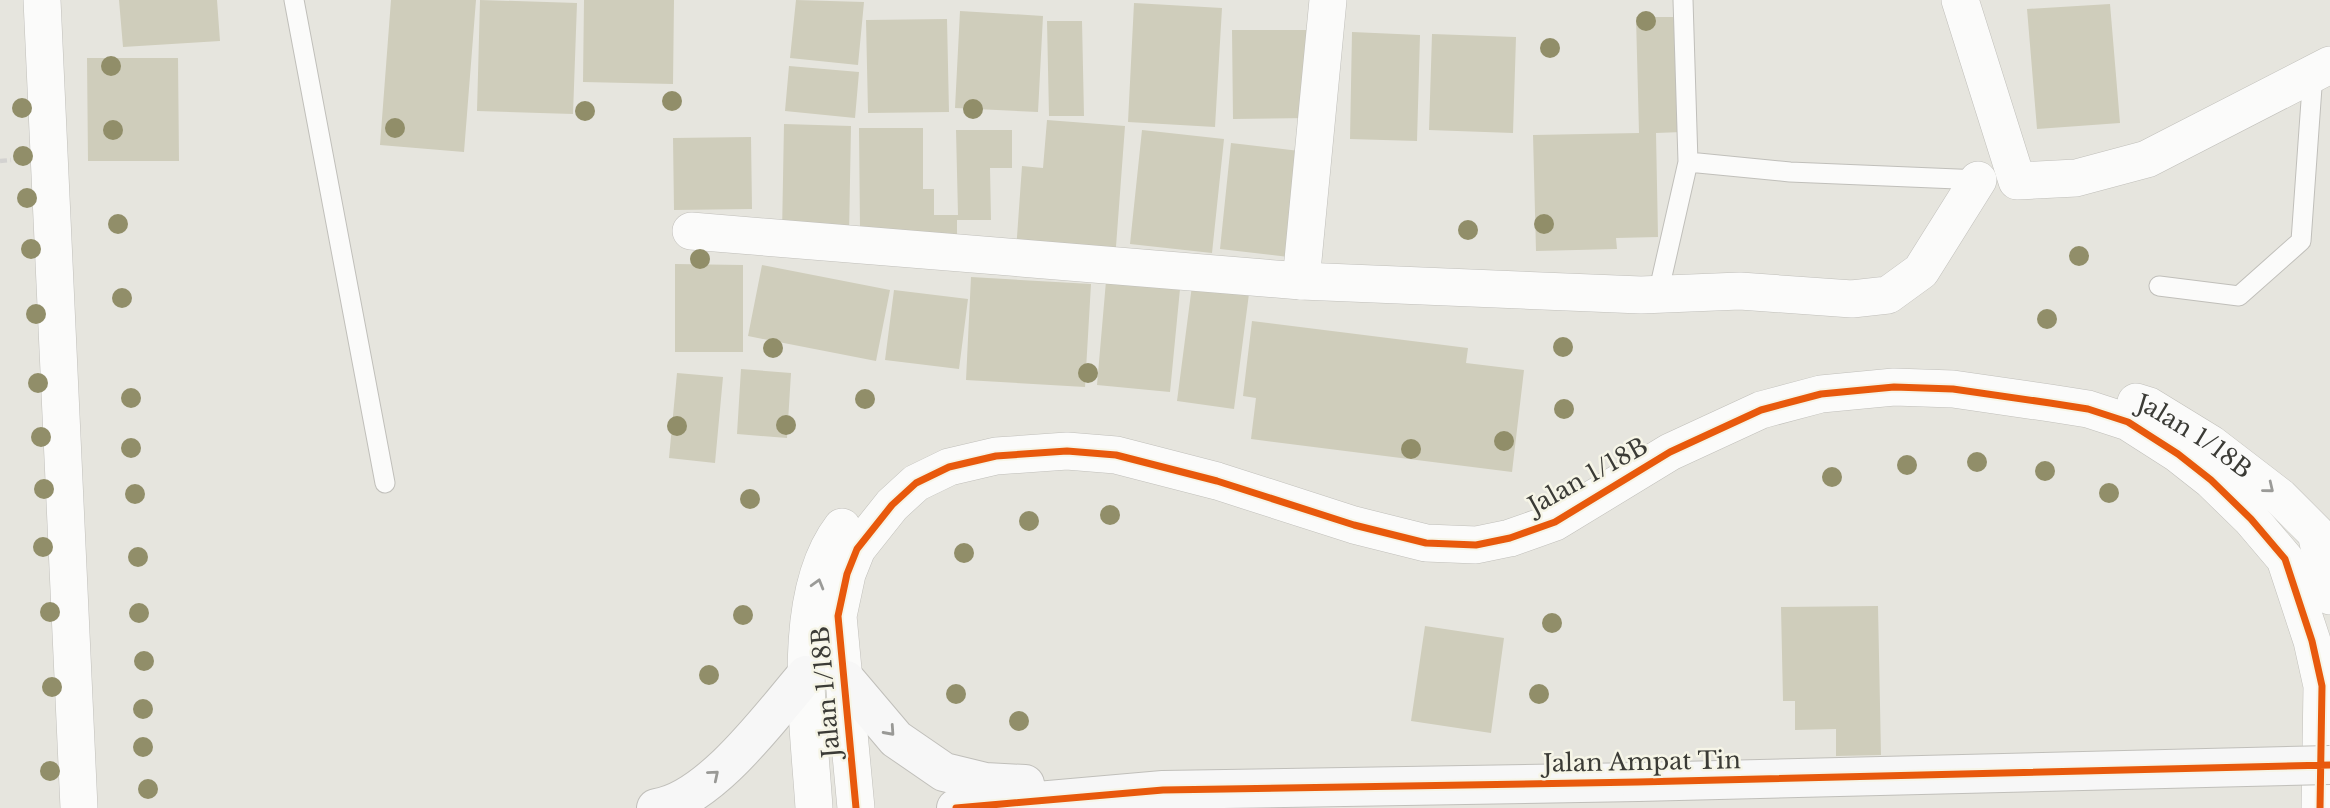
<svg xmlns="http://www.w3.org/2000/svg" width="2330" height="808" font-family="'Libre Baskerville',serif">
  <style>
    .building { fill: #cfcdbb }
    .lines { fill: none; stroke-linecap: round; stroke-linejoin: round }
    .lane-casing { stroke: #c0bfba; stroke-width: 21 }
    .street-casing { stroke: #c0bfba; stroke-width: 38 }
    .secondary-casing { stroke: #c0bfba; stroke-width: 40 }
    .path { stroke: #d3d2d0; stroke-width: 4.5; stroke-dasharray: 7 3.5; stroke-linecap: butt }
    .lane { stroke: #fbfbfa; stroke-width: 19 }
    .street { stroke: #fbfbfa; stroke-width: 37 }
    .secondary { stroke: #f7f7f7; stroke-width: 38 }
    .secondary-bridge-casing { stroke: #c0bfba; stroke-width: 40; stroke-linecap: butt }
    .secondary-bridge { stroke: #f7f7f7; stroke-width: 38 }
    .cycleway-casing { stroke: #f6f5e7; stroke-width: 11 }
    .cycleway { stroke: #e8590c; stroke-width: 7 }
    .tree { fill: #918e69 }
    .oneway { stroke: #9b9b98 }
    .oneway2 { stroke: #999996 }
    .labels { text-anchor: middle; stroke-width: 5; stroke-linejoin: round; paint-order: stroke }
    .street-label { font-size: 24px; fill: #3b3b36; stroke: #f6f5e7 }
  </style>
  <rect width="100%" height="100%" fill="#e6e5de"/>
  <path class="building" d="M119,0H217L220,41L123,47Z
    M391,0H476L464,152L380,145Z
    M480,0L577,3L573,114L477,111Z
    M584,0H674L673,84L583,82Z
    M796,0L864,2L858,65L790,58Z
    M1134,3L1222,8L1215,127L1128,122Z
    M2110,4L2120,123L2037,129L2027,9Z
    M960,11L1043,16L1038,112L955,108Z
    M1636,17H1678L1682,132L1656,133L1658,237L1616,238L1617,249L1536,251L1533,135L1639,133Z
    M947,19L949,112L868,113L866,20Z
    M1047,21H1082L1084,116H1049Z
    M1232,30H1309L1310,118L1233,119Z
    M1352,32L1420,35L1417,141L1350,139Z
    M1432,34L1516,37L1513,133L1429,130Z
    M87,58H178L179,161H88Z
    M789,66L859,72L855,118L785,111Z
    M1047,120L1125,126L1115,260L1016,251L1022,166L1043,168Z
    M784,124L851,126L849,235L782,234Z
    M859,128H923V189H934V215H958L956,130H1012V168H990L991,220H957V244L902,243V230H860Z
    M1142,130L1224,139L1212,253L1130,244Z
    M751,137L752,209L674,210L673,138Z
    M1231,143L1308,152L1297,258L1220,249Z
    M675,264L743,265V352H675Z
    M762,265L890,290L876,361L748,336Z
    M971,277L1091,284L1085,387L966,380Z
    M1193,278L1250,286L1234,409L1177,401Z
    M1106,281L1180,289L1170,392L1097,385Z
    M894,290L968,299L959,369L885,360Z
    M1252,321L1468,348L1466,363L1524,370L1512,472L1251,439L1256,398L1243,396Z
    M741,369L791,373L787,438L737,434Z
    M677,373L723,377L715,463L669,458Z
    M1878,606L1881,755L1836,756V729L1795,730V701H1783L1781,607Z
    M1425,626L1504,638L1491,733L1411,721Z"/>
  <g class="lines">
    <defs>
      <path id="lane" d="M294,0L385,483
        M1683,0L1688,162L1790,172L1981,180
        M2159,286L2239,296L2301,241L2313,73
        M1658,294L1688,162"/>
      <g id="street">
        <path d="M42,0L79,808"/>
        <path d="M1960,0L2017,181L2076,178L2147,159L2330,65"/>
        <path d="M691,231L1301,281L1641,295L1740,291L1852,299L1888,295L1921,271L1978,180"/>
        <path d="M1301,281L1328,0"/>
        <path id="s1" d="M2136,402L2149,406L2211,444L2280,497L2316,533L2330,596"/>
        <path d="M814,808C809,726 789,596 842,527"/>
        <path d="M856,808L838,616L847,574L857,549L892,505L916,483L949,467L996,456L1067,451L1116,455L1217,481L1354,525L1426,543L1476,545L1510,538L1555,522L1670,452L1761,410L1821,394L1894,387L1953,389L2050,403L2088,409L2128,422L2178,454L2211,480L2251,519L2285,559L2312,641L2322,686L2320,808"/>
      </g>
      <path id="secondary" d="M846,680L896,739L944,772L985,782L1025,784
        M656,808C710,800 771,716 806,675
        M956,808L1163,790L1638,782"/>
    </defs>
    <use href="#lane" class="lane-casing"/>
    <use href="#street" class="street-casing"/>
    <use href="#secondary" class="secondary-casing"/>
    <path class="path" d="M0,161L11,160"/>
    <use href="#lane" class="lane"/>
    <use href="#street" class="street"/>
    <use href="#secondary" class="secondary"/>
    <defs>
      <path id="secondary-bridge" d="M1638,782L2330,765"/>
    </defs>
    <use href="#secondary-bridge" class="secondary-bridge-casing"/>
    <use href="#secondary-bridge" class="secondary-bridge"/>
    <defs>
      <path id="cycleway" d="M856,808L838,616L847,574L857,549L892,505L916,483L949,467L996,456L1067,451L1116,455L1217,481L1354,525L1426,543L1476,545L1510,538L1555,522L1670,452L1761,410L1821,394L1894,387L1953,389L2050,403L2088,409L2128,422L2178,454L2211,480L2251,519L2285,559L2312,641L2322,686L2320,808
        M956,808L1163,790L1638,782L2330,765"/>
    </defs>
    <use href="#cycleway" class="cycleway-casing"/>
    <use href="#cycleway" class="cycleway"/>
  </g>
  <g class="tree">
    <circle cx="1646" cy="21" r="10"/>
    <circle cx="1550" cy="48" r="10"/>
    <circle cx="111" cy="66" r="10"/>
    <circle cx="672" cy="101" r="10"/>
    <circle cx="22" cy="108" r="10"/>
    <circle cx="973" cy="109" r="10"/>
    <circle cx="585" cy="111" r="10"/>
    <circle cx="395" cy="128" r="10"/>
    <circle cx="113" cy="130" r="10"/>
    <circle cx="23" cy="156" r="10"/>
    <circle cx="27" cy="198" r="10"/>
    <circle cx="118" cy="224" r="10"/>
    <circle cx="1544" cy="224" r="10"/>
    <circle cx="1468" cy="230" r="10"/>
    <circle cx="31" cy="249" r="10"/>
    <circle cx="2079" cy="256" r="10"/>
    <circle cx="700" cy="259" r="10"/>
    <circle cx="122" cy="298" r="10"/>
    <circle cx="36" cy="314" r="10"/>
    <circle cx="2047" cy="319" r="10"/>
    <circle cx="1563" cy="347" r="10"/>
    <circle cx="773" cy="348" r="10"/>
    <circle cx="1088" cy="373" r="10"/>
    <circle cx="38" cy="383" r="10"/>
    <circle cx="131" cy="398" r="10"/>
    <circle cx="865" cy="399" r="10"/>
    <circle cx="1564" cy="409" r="10"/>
    <circle cx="786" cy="425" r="10"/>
    <circle cx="677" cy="426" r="10"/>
    <circle cx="41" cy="437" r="10"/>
    <circle cx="1504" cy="441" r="10"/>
    <circle cx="131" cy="448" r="10"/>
    <circle cx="1411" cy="449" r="10"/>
    <circle cx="1977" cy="462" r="10"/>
    <circle cx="1907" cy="465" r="10"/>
    <circle cx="2045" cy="471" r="10"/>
    <circle cx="1832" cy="477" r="10"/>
    <circle cx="44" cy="489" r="10"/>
    <circle cx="2109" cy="493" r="10"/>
    <circle cx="135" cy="494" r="10"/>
    <circle cx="750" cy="499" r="10"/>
    <circle cx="1110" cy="515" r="10"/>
    <circle cx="1029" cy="521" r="10"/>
    <circle cx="43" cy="547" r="10"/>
    <circle cx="964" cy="553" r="10"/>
    <circle cx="138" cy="557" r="10"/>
    <circle cx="50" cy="612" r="10"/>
    <circle cx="139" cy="613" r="10"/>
    <circle cx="743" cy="615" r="10"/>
    <circle cx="1552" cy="623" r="10"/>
    <circle cx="144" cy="661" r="10"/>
    <circle cx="709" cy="675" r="10"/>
    <circle cx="52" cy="687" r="10"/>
    <circle cx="956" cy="694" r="10"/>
    <circle cx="1539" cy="694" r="10"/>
    <circle cx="143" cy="709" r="10"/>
    <circle cx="1019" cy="721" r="10"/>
    <circle cx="143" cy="747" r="10"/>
    <circle cx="50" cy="771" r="10"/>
    <circle cx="148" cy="789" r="10"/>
  </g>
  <defs><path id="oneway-chevron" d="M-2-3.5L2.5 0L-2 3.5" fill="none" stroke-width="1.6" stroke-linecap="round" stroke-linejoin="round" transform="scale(1.75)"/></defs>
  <g class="oneway">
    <use href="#oneway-chevron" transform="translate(2269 488) rotate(39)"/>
    <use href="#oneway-chevron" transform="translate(818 584) rotate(-74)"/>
  </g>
  <g class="oneway2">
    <use href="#oneway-chevron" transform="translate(890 731) rotate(48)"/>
    <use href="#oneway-chevron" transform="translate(714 775) rotate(-40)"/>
  </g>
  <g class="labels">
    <g class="street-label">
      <text dy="8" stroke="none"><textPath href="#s1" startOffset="68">Jalan 1/18B</textPath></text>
      <text transform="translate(1588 476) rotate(-29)" y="8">Jalan 1/18B</text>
      <text transform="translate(826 692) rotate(-95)" y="8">Jalan 1/18B</text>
      <text transform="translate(1642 762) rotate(-1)" y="8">Jalan Ampat Tin</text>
    </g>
  </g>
</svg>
